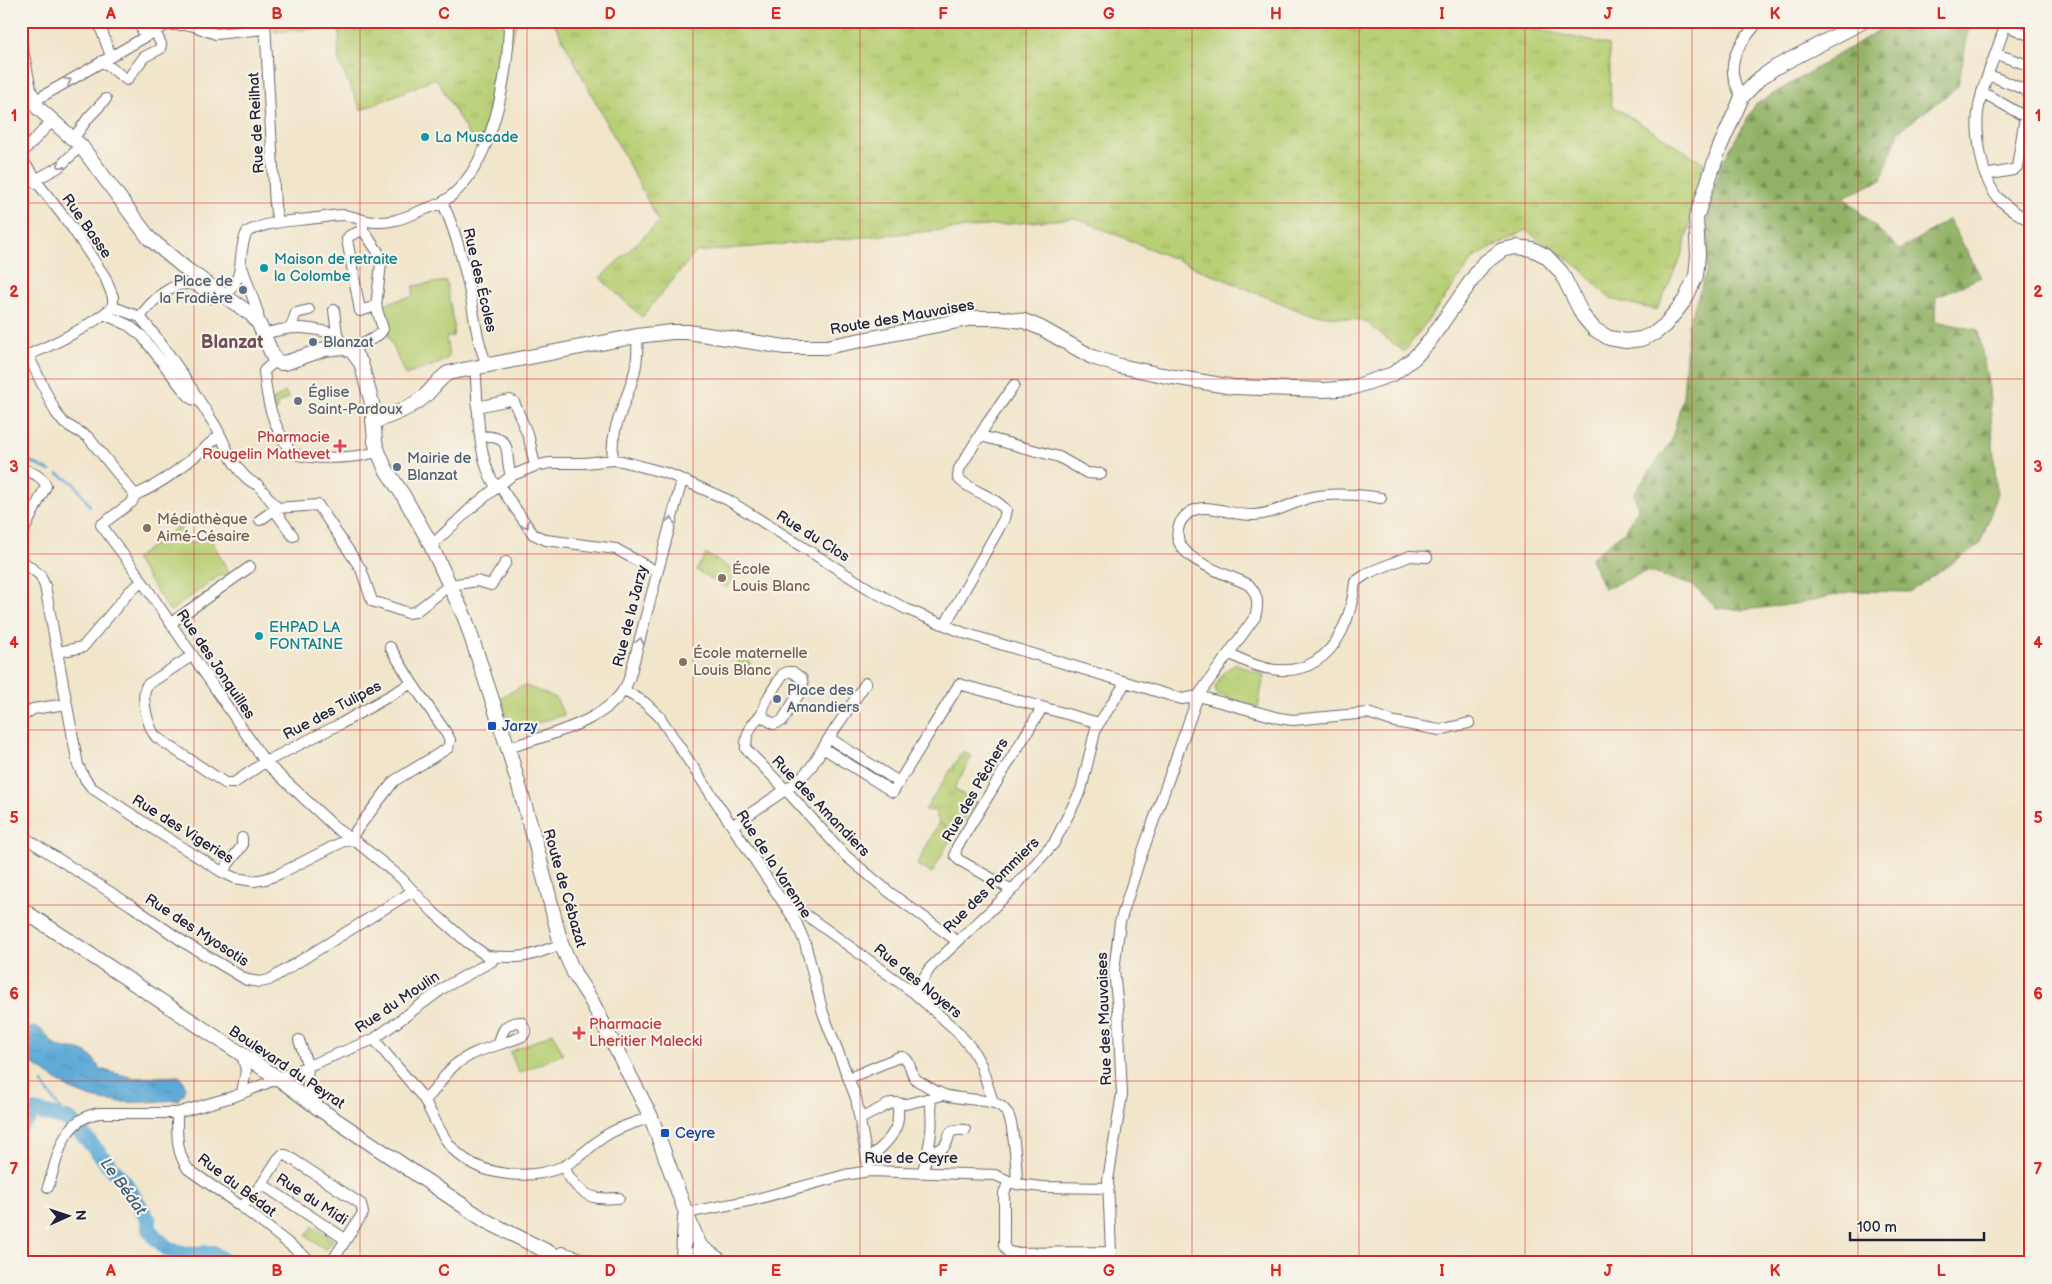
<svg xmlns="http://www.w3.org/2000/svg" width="2052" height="1284" font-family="'Balsamiq Sans',sans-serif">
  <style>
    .grass { fill: url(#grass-tufts); stroke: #6c7858 }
    .forest { fill: url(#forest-firs); stroke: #5a6a50 }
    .park { fill: #b7cf74; stroke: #6c7858 }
    .garden { fill: url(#garden-furrows); stroke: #6c7858 }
    .water { fill: url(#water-ripples); stroke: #406689 }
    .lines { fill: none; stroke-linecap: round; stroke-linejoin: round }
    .stream { stroke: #5eabd7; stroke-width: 2.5 }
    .river { stroke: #5eabd7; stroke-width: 16 }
    .street-casing { stroke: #6a666d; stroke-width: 12 }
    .secondary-casing { stroke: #6a666d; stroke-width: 16 }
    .street { stroke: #fff; stroke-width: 10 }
    .secondary { stroke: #fff; stroke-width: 14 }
    .oneway { stroke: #9c9ca7 }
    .grid { fill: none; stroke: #d62828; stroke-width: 1; stroke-opacity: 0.55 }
    .culture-dot { fill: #0f9aa8; stroke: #f7f3e8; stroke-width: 2 }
    .service-dot { fill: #5c6f8a; stroke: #f7f3e8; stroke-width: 2 }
    .worship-dot { fill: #6b7280; stroke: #f7f3e8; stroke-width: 2 }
    .health-dot { fill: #e0444e; stroke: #f7f3e8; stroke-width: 2 }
    .education-dot { fill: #8d6e63; stroke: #f7f3e8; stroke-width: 2 }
    .transit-dot { fill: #1a4fb4; stroke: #f7f3e8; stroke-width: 2 }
    .labels { text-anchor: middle; stroke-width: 4.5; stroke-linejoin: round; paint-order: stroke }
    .street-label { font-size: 15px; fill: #22223b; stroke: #f7f3e8 }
    .culture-label { font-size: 15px; fill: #0d838f; stroke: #f7f3e8; text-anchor: start }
    .service-label { font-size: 15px; fill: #4e5e75; stroke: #f7f3e8; text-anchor: start }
    .worship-label { font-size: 15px; fill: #5b616d; stroke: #f7f3e8; text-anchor: start }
    .health-label { font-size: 15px; fill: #be3a42; stroke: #f7f3e8; text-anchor: end }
    .education-label { font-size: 15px; fill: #785e54; stroke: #f7f3e8; text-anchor: start }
    .transit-label { font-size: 15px; fill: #164399; stroke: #f7f3e8; text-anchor: start }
    .water-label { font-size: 16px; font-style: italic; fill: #3a5979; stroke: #f7f3e8 }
    .quarter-label { font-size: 18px; font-weight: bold; fill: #6d5057; stroke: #f7f3e8 }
    .neatline { fill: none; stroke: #d62828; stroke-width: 2 }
    .grid-label { font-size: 16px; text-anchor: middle; font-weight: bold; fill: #d62828 }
  </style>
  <defs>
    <pattern id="grass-tufts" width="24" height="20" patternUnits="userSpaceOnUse" patternTransform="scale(1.25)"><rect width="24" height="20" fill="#b7cf74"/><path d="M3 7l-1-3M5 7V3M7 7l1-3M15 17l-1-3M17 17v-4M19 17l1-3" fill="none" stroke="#9db165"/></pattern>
    <pattern id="forest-firs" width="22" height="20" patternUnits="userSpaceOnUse" patternTransform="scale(1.25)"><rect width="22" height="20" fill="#91b266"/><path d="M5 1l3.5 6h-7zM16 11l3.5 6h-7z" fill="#769055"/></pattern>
    <pattern id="garden-furrows" width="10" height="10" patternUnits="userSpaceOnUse" patternTransform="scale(1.25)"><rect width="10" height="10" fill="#b7cf74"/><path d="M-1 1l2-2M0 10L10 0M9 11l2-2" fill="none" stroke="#9db165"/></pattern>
    <pattern id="water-ripples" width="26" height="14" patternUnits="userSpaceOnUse" patternTransform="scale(1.25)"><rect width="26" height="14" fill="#5eabd7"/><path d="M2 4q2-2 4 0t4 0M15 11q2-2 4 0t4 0" fill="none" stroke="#4d8bb0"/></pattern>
  </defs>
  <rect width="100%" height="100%" fill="#f7f3e8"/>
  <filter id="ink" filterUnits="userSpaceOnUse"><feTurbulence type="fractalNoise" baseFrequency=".02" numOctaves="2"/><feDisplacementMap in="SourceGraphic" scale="10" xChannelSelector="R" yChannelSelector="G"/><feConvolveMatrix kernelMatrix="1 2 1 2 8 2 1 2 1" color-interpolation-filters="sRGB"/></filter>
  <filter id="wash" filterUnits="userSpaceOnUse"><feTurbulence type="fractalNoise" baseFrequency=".0096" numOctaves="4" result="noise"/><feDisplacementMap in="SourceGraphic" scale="20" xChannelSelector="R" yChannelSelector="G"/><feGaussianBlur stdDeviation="1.12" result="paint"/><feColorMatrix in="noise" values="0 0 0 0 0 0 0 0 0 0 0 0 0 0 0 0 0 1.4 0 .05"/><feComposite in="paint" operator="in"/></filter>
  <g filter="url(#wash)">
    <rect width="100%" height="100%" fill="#f1e5ca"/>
    <path class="grass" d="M274,21H517L478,151L436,78L361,110L338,60L340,27L275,32Z
      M553,21H1522V26L1609,45L1611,105L1704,163L1683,252L1657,310L1610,299L1580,268L1525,230L1475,257L1404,352L1365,321L1305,313L1076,218L696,252L642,317L600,278L659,222Z
      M963,751L972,756L954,789L976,802L954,834L939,822L935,811L925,810Z"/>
    <path class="forest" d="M1894,21L1970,23L1958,87L1899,131L1881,180L1844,197L1900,250L1949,219L1981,277L1936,297L1935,321L1978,330L1989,389L1997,496L1980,544L1909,592L1854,591L1795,604L1743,610L1717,608L1694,586L1647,571L1604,589L1591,558L1625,531L1638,509L1634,493L1671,442L1683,397L1688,326L1707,270V214L1721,165L1755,105Z"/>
    <path class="park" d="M446,281L454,327L453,336L446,337L449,357L440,363L405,375L388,335L379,305L413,296V286Z
      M179,526L189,544L209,536L231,576L226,580L222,574L170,611L135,559Z
      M706,554L736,572L727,588L696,570Z
      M741,656L751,662L743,676L733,671Z
      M1237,664L1264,675L1258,708L1217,694L1215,688C1220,677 1225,668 1237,664Z
      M526,686L556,698L564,715L512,730L500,698L520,687Z
      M939,822L953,834L932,873L917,865Z
      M553,1033L563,1054L519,1073L510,1052Z
      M313,1226L333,1240L326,1250L306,1236Z"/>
    <path class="garden" d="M285,392L289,398L276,405L278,409L274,412L272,401Z"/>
    <path class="water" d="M37,1027C47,1032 50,1044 61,1048C64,1049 70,1049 73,1049C88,1051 93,1057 100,1069L133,1078L179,1076C185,1081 186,1087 184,1094L178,1100C144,1102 106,1107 74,1091C56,1081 40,1067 21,1058V1029Z"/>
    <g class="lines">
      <path class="stream" d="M21,457L50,471
        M58,474L74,483L90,506
        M42,1083L67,1119
        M179,1253L186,1263"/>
      <path class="river" d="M21,1125L35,1111L70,1120L125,1183L149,1221V1229L155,1237L168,1249L186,1254L213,1253L227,1263"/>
    </g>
  </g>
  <g filter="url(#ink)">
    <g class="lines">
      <defs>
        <path id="street" d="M102,21L101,29L111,56
          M138,21L145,36
          M265,21L275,206L278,222
          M2006,21C1999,50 1984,77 1979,106C1974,130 1982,180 1998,198C2007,208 2019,214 2029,221
          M2005,25L2031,36
          M1996,54L2031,66
          M102,61L127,80L144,57L160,49L161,44L155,31
          M1982,92L2029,119
          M1742,97C1722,65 1737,47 1759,21
          M21,106L34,101L166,25H191L216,34L265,29
          M74,138L88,118L106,99
          M21,154L52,121
          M21,159L33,174L35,180L59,167L81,146
          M21,172L40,186L73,229L105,277L113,297V307
          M1985,175L2013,170L2017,167L2025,117L2029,102V95L2023,89L1989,75
          M442,202C454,226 461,253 467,279C474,308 475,337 487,365
          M363,230L349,236L347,239L360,311L376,306
          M242,267L258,313L259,323
          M334,310L337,334
          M104,314L128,325L142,336L185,392L192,399L197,400
          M140,317C169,351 192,389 216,427C223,439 228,454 235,464C240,472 249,482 258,485L277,508L318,505L361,569L372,601L408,613L415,612L450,585L477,581L491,585L506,562
          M291,327L296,313L309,310
          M264,334C294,325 307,327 337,334L343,347
          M352,351C360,343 379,339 383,329L376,306L381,264L378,252L363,230V222
          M28,355L56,413L64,423L88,437L135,495
          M21,358C53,345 86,329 113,307L140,317C151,302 174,277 196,286C202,288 207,294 212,298L224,296C249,273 235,257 247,232C268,221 293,221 317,218C325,217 335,215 343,215C355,216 364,222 376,222C391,223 403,218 416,213C424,209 433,207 441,203C492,174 509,75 509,21
          M275,361L264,371C267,403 272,423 290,451C303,462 362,458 378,451
          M475,367C479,403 475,456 496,487
          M477,407L510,400L514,402L529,438L535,466
          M481,436C516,437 503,451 511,476
          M981,436L1059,457L1087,473L1101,474
          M613,460C609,432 625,405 633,378C637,365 638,350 637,336
          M21,468C30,472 43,476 46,486L21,536
          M499,485L533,534L546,540L616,549L657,572
          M135,495L132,502L101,525L131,565L265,762L337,829L352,840L355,832L394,781L448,748L450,740L445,731L412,683L342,723L265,762L234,783H225L156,737C148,727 140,697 147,685L193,655
          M135,495C167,482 194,457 220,435
          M260,520L277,508L278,515L293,536
          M431,546L471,508L511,476L535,466L550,463H585L613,460L622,461L669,474L728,500L871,590L906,609L964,633L1182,699L1198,696L1279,718L1293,720L1368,713L1395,722L1440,730L1469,723
          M21,560L40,575L45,586L78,765L85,779L92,788L158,832L222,872L235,878L254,881L265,879L279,874L344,841L352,840L358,843L401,878L433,912L467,942L487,956
          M171,623L250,567
          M945,625L1004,519L1006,510C993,495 971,492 958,478L959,469L988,422L1014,385
          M390,647L412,683
          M58,652L83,647L130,591L142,582
          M1229,653C1300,694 1347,658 1355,582L1368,573L1410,556L1427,557
          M788,672H793L802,679L803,687L782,721L774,724C771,722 766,720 764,717C758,709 778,682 783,674Z
          M623,690L644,702L659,716L796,922L805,943L823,1013L856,1098L869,1171
          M762,714C752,723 745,735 746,749L785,789L846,856L889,892L957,941
          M21,717L33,709L66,704
          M829,738L866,683
          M508,748C546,735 617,721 630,676L682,480
          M899,782L829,738L823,748L893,792L899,782L958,686L959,684L1099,723
          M732,826L797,782L811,767L823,748
          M21,832L27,839L132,906L185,943L247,980L260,982L269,980L413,891
          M222,872L242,846V838
          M1012,890L959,860L955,855L957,847L1042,708
          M784,899L914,993L957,1031L972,1049L981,1065L993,1102
          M914,993L930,968L1012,890L1054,843L1081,790L1096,728L1126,682
          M374,1039C386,1054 398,1068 411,1083C415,1089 422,1095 425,1101C433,1116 439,1131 449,1144C474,1177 527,1181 562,1167C578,1160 591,1145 605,1136C620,1126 635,1123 651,1117
          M299,1040L308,1067L307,1079L310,1093L316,1104
          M849,1078L899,1057C913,1056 908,1075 918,1081C926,1085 934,1091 942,1094C958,1101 994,1097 1004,1109C1012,1117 1012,1131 1014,1142C1015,1156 1018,1170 1016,1184
          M242,1093L246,1070L242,1055
          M425,1100C437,1090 443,1075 455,1065C476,1048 500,1046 523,1036C527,1032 524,1026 521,1022C506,1022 502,1030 499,1043
          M177,1113C177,1133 176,1153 188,1169L242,1207L313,1263
          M860,1119L891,1103L906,1104L943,1095
          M929,1151C933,1151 938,1151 942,1148C954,1140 941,1128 965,1130
          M868,1157C878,1153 894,1136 897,1124C899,1117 898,1110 898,1103
          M564,1166C569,1180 583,1197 599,1198C605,1199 613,1198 619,1198
          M923,1171C930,1144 934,1128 930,1099
          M1009,1181L1004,1193V1246L1007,1251L1013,1253L1111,1252
          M262,1184L345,1239
          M48,1187C59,1155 61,1120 99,1113H177L235,1096L374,1039L445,987L492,961L487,956C521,959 530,957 561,944
          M242,1207L262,1184L278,1159L282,1155H286L361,1204L363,1213L331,1263
          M686,1213L753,1200L845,1175L869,1171L995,1175L1016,1184L1043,1187L1109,1188
          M1109,1263L1111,1252L1108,1180L1122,1094L1118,1009L1114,971L1120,922L1139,862L1198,696L1255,617C1259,604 1258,595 1249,585C1227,573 1164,558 1180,523C1185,514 1194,508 1205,508C1221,508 1237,516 1254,515C1273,514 1290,504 1308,498C1327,493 1361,494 1381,498"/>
        <path id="secondary" d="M21,50L29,90L38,108L81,146L149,238L186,269L252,315L259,324L275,361L282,363L288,362L325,349L343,347L352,351L361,363L372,403L375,442L378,451L385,468L403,495L428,539L465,618L508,748L535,841L561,944L575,975L591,1000L651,1117L686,1213L700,1246L715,1257
          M373,422C390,416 412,408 426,395C434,387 438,380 448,373L637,336L672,332H688L785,347H826L973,318H999L1024,321L1041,328L1092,357L1120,366L1162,375L1233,387L1324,390L1351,388L1393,374L1414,358L1428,343L1483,264L1502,250L1517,247L1532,249L1546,256L1561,272L1583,316L1594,329L1609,338L1626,341L1641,339L1655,333L1665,325L1685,300L1696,276L1698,255L1696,218L1719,149L1742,97L1760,78L1776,67L1864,21
          M21,909L278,1078L318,1108L486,1221L570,1263
          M562,1254L590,1263
          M683,1259L685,1217
          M680,1263C692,1250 711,1251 723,1263"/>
      </defs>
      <use href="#street" class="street-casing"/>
      <use href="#secondary" class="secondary-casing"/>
      <use href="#street" class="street"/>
      <use href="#secondary" class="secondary"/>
    </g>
    <defs><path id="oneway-chevron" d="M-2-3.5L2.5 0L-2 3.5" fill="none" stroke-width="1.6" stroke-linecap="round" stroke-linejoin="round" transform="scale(1.25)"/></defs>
    <g class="oneway">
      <use href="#oneway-chevron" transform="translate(68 81) rotate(-30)"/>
      <use href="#oneway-chevron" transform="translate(60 165) rotate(143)"/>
      <use href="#oneway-chevron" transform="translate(671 520) rotate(-75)"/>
      <use href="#oneway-chevron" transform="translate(526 525) rotate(55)"/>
      <use href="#oneway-chevron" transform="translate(640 641) rotate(-75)"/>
    </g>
  </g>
  <path class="grid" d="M194,21V1263M360,21V1263M527,21V1263M693,21V1263M860,21V1263M1026,21V1263M1192,21V1263M1359,21V1263M1525,21V1263M1692,21V1263M1858,21V1263M21,203H2031M21,379H2031M21,554H2031M21,730H2031M21,905H2031M21,1081H2031"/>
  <g class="culture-dot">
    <circle cx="425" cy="137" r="5"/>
    <circle cx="264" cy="268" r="5"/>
    <circle cx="259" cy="636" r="5"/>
  </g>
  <g class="service-dot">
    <circle cx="243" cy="290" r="5"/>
    <circle cx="313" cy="342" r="5"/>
    <circle cx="397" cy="467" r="5"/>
    <circle cx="777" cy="699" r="5"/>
  </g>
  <circle class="worship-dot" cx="298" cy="401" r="5"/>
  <g class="health-dot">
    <path d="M337.5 438.5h5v5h5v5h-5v5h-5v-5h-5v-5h5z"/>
    <path d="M576.5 1025.5h5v5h5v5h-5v5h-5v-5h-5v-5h5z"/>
  </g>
  <g class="education-dot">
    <circle cx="147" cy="528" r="5"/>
    <circle cx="722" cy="578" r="5"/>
    <circle cx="683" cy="662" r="5"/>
  </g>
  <g class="transit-dot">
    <rect x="487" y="721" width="10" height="10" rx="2.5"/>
    <rect x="660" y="1128" width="10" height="10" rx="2.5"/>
  </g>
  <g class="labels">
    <g class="street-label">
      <text transform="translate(256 123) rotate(-93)" y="5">Rue de Reilhat</text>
      <text transform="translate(87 226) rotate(55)" y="5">Rue Basse</text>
      <text transform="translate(480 280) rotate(77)" y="5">Rue des Écoles</text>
      <text transform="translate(902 317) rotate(-10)" y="5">Route des Mauvaises</text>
      <text transform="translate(813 536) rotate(32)" y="5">Rue du Clos</text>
      <text transform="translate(630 616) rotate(-76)" y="5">Rue de la Jarzy</text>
      <text transform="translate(216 664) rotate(56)" y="5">Rue des Jonquilles</text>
      <text transform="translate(332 710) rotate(-28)" y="5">Rue des Tulipes</text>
      <text transform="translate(975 790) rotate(-60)" y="5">Rue des Pêchers</text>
      <text transform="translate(821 806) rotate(46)" y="5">Rue des Amandiers</text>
      <text transform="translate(183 829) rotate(32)" y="5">Rue des Vigeries</text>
      <text transform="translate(774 864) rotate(57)" y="5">Rue de la Varenne</text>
      <text transform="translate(991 885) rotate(-45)" y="5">Rue des Pommiers</text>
      <text transform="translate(565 888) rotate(74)" y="5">Route de Cébazat</text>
      <text transform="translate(197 930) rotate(33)" y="5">Rue des Myosotis</text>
      <text transform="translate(918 981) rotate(39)" y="5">Rue des Noyers</text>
      <text transform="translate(397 1002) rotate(-34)" y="5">Rue du Moulin</text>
      <text transform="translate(1104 1019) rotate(-92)" y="5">Rue des Mauvaises</text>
      <text transform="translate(287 1067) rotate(34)" y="5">Boulevard du Peyrat</text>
      <text x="911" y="1163">Rue de Ceyre</text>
      <text transform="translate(237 1185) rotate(37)" y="5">Rue du Bédat</text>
      <text transform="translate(312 1199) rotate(33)" y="5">Rue du Midi</text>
    </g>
    <g class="culture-label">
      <text x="435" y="142">La Muscade</text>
      <text x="274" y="264">Maison de retraite<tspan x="274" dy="17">la Colombe</tspan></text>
      <text x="269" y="632">EHPAD LA<tspan x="269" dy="17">FONTAINE</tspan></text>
    </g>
    <g class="service-label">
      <text x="233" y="286" text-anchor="end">Place de<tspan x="233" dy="17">la Fradière</tspan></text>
      <text x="323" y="347">Blanzat</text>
      <text x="407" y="463">Mairie de<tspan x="407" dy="17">Blanzat</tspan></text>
      <text x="787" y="695">Place des<tspan x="787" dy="17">Amandiers</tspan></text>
    </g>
    <g class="worship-label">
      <text x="308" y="397">Église<tspan x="308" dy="17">Saint-Pardoux</tspan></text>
    </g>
    <g class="health-label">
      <text x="330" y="442">Pharmacie<tspan x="330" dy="17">Rougelin Mathevet</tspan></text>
      <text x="589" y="1029" text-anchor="start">Pharmacie<tspan x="589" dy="17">Lheritier Malecki</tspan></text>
    </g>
    <g class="education-label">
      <text x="157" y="524">Médiathèque<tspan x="157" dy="17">Aimé-Césaire</tspan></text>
      <text x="732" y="574">École<tspan x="732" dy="17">Louis Blanc</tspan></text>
      <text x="693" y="658">École maternelle<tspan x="693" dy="17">Louis Blanc</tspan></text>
    </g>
    <g class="transit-label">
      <text x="502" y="731">Jarzy</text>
      <text x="675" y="1138">Ceyre</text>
    </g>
    <g class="water-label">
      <text transform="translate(124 1186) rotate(54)" y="6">Le Bédat</text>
    </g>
    <g class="quarter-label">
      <text x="232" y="348">Blanzat</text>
    </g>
  </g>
  <rect width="2052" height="1284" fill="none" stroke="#f7f3e8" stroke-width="55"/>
  <g transform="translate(68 1216) rotate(87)" stroke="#f7f3e8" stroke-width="4" paint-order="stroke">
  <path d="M0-4L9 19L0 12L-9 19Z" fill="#22223b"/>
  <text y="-8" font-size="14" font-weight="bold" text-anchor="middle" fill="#22223b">N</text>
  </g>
  <path d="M1850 1232v8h134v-8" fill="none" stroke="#22223b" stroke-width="2.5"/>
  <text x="1857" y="1232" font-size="15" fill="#22223b" stroke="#f7f3e8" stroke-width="4" paint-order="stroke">100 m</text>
  <rect x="28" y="28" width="1996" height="1228" class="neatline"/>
  <g class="grid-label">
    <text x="111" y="19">A</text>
    <text x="277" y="19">B</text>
    <text x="444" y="19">C</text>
    <text x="610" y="19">D</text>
    <text x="776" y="19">E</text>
    <text x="943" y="19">F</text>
    <text x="1109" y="19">G</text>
    <text x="1276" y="19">H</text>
    <text x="1442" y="19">I</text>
    <text x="1608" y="19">J</text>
    <text x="1775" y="19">K</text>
    <text x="1941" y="19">L</text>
    <text x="14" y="121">1</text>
    <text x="2038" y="121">1</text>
    <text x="14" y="297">2</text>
    <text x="2038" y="297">2</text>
    <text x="14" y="472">3</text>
    <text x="2038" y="472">3</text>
    <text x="14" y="648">4</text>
    <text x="2038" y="648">4</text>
    <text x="14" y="823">5</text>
    <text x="2038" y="823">5</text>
    <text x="14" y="999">6</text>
    <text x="2038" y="999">6</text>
    <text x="14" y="1174">7</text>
    <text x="2038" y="1174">7</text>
    <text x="111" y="1276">A</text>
    <text x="277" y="1276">B</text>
    <text x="444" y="1276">C</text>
    <text x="610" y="1276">D</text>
    <text x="776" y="1276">E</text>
    <text x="943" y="1276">F</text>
    <text x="1109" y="1276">G</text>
    <text x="1276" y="1276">H</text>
    <text x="1442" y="1276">I</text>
    <text x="1608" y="1276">J</text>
    <text x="1775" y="1276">K</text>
    <text x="1941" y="1276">L</text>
  </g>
</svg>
